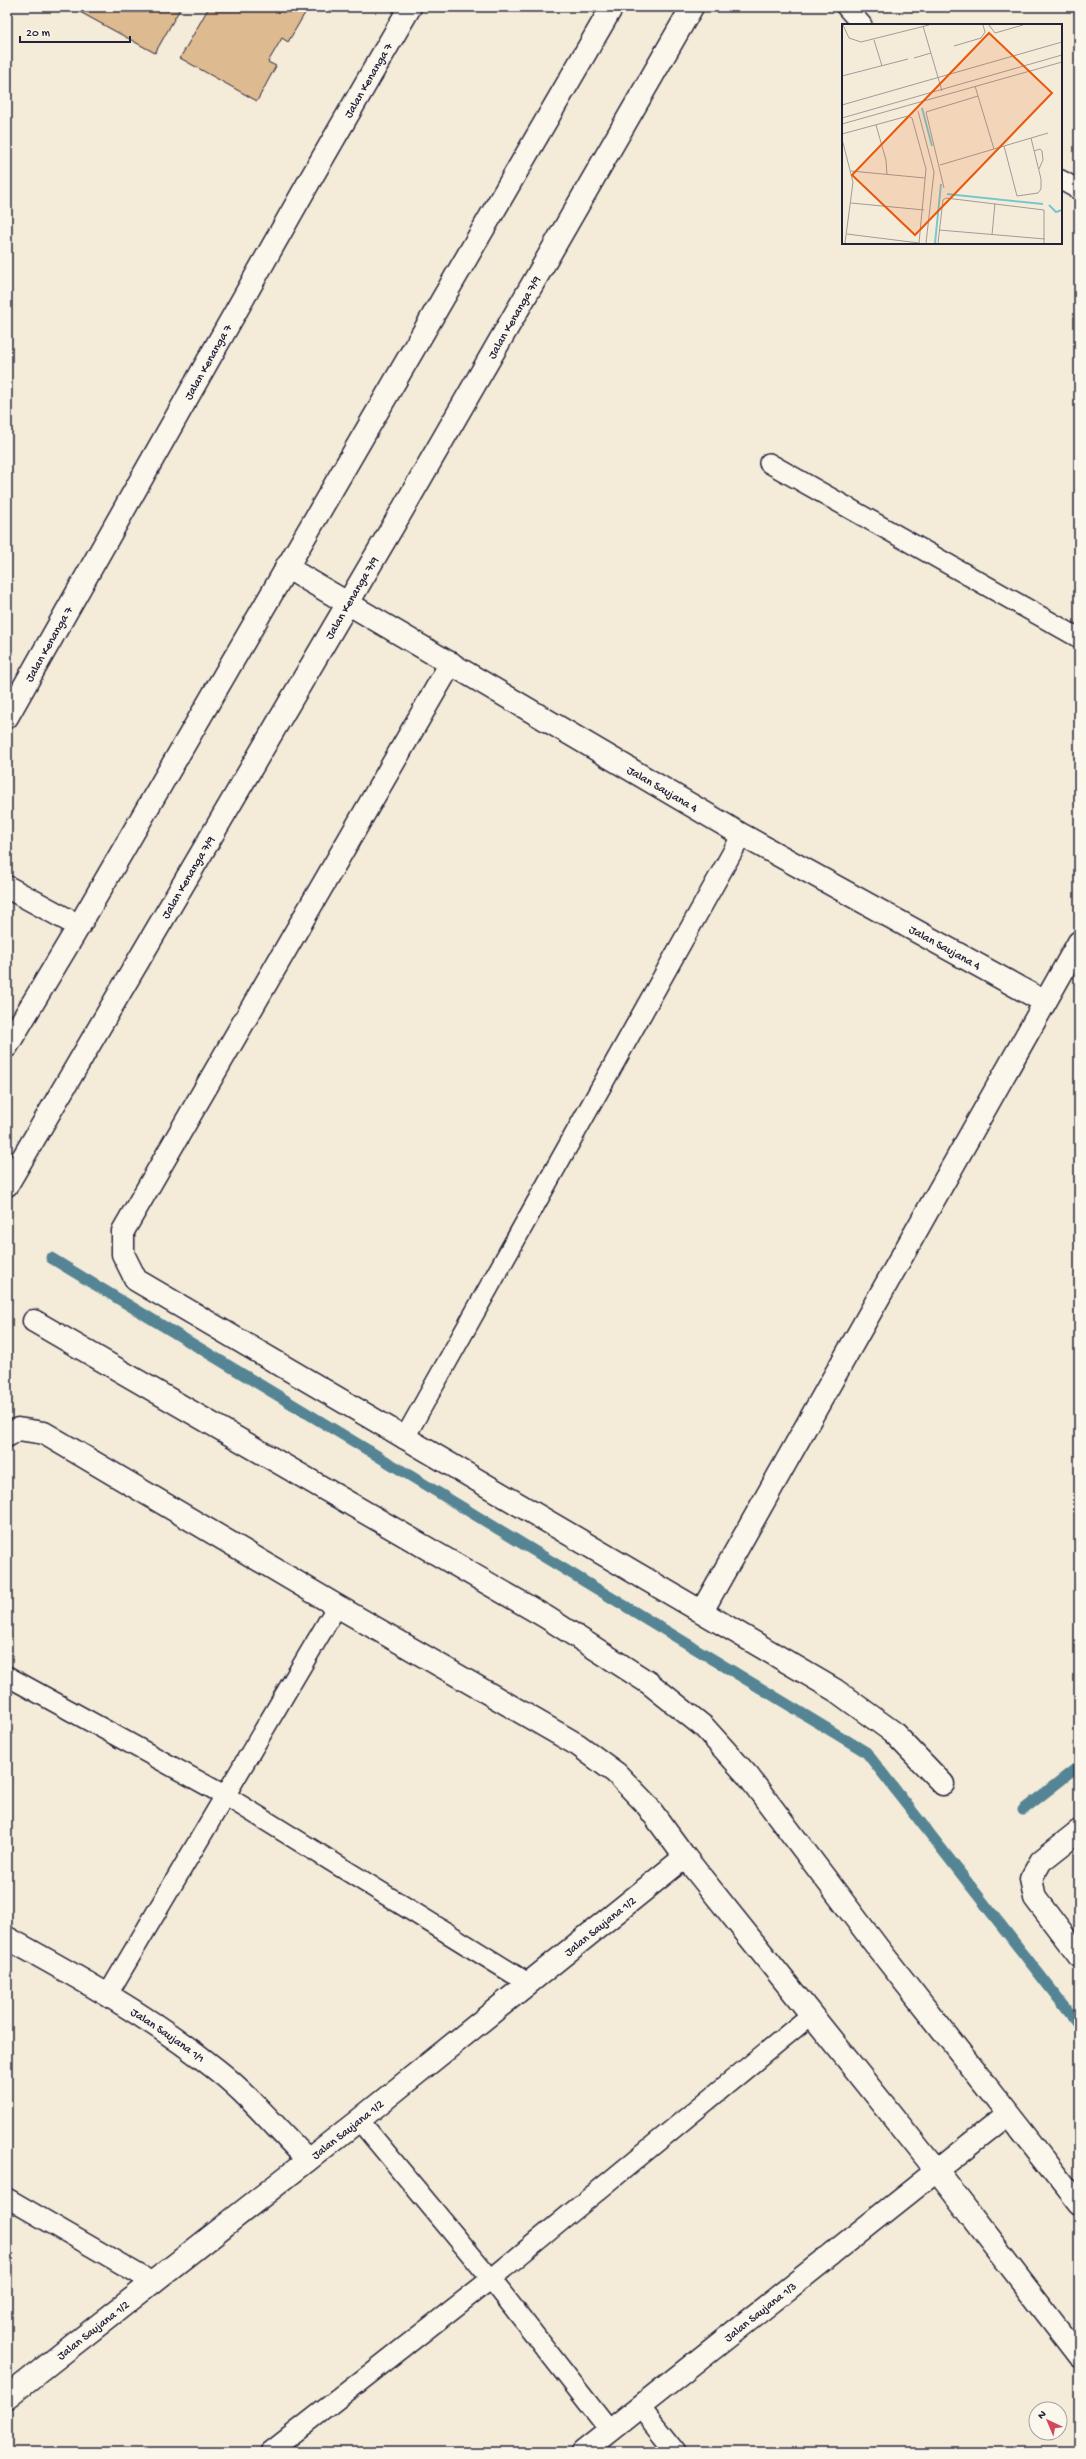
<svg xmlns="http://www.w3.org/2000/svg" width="1086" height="2459" font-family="'Gochi Hand',sans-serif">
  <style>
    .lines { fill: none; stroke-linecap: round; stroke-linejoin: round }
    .stream { stroke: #548594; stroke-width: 11 }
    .building { fill: #ddba8f; stroke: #22223b }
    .lane-casing { stroke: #22223b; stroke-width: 22 }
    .street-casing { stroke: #22223b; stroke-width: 25 }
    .secondary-casing { stroke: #22223b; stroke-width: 25 }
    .lane { stroke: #fbf7ec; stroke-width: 19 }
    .street { stroke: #fbf7ec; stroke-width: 22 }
    .secondary { stroke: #fbf7ec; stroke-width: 22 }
    .labels { text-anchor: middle; stroke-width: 3.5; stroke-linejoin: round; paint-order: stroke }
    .street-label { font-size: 12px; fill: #22223b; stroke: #fbf7ec }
    .inset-river { fill: none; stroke: #76c7d0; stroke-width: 2 }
    .inset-road { fill: none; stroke: #a19b9a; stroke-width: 1 }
    .view { fill: #e8590c; fill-opacity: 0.15; stroke: #e8590c; stroke-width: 2 }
    .inset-edge { fill: none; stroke: #22223b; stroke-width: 2 }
  </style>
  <rect width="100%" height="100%" fill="#f5ebd9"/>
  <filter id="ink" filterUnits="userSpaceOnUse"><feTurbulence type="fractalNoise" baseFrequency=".025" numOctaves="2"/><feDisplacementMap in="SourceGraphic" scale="8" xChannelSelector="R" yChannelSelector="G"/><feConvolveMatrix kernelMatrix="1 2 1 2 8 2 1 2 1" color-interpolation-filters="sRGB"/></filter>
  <g filter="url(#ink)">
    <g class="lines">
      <path class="stream" d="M51,1258L866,1752L1079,2025
        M1023,1810L1079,1766"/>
    </g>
    <path class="building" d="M81,7H181L155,53L78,11Z
      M209,7L308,8L288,42L282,38L268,62L276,66L257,101L180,58Z"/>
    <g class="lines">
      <defs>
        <path id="lane" d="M846,7L862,25
          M1061,180L1079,190
          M769,463L1079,638
          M404,1439L742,835
          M7,1676L226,1796L528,1983
          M108,1994L337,1606
          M359,2120L491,2279L610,2431
          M7,2198L154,2283
          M639,2406L676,2452
          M270,2452L491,2279L811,2015"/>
        <g id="street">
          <path id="s1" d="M286,567L742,835L1045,1002"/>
          <path d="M451,663L123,1231V1254L136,1280L835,1690L893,1732L943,1784"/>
          <path id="s2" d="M7,717L310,180L410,7"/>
          <path d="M7,887L79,926"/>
          <path d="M34,1321L546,1617L649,1683L704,1727L748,1776L878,1948L1079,2204"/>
          <path d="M7,1436L18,1429L44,1433L337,1606L578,1745L616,1773L646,1804L685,1857L936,2170L1079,2355"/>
          <path d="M702,1611L1079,942"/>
          <path d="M1079,1831L1041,1861L1031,1879L1035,1898L1079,1956"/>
          <path id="s3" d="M7,1938C80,1978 152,2018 217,2070C250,2096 278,2130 308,2160"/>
          <path id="s4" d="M7,2397L359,2120L685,1857"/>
          <path id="s5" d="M583,2452L1008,2114"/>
        </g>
        <g id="secondary">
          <path d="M7,1046L79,926L612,7"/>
          <path id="s6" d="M7,1185L396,521L692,7"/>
        </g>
      </defs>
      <use href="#lane" class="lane-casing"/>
      <use href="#street" class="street-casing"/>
      <use href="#secondary" class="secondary-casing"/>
      <use href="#lane" class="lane"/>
      <use href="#street" class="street"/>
      <use href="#secondary" class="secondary"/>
    </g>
  </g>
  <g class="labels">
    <g class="street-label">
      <text dy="4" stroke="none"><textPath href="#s2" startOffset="732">Jalan Kenanga 7</textPath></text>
      <text dy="4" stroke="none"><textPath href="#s6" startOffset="1005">Jalan Kenanga 7/9</textPath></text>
      <text dy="4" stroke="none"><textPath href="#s2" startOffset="408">Jalan Kenanga 7</textPath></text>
      <text dy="4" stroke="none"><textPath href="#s6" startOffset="681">Jalan Kenanga 7/9</textPath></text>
      <text dy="4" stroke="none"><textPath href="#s2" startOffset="84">Jalan Kenanga 7</textPath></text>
      <text dy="4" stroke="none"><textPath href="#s1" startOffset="437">Jalan Saujana 4</textPath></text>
      <text dy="4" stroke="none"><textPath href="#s6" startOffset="357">Jalan Kenanga 7/9</textPath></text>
      <text dy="4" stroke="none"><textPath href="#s1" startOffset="761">Jalan Saujana 4</textPath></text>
      <text dy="4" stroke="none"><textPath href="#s4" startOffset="757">Jalan Saujana 1/2</textPath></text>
      <text dy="4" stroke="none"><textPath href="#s3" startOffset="188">Jalan Saujana 1/1</textPath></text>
      <text dy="4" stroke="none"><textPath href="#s4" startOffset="433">Jalan Saujana 1/2</textPath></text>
      <text dy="4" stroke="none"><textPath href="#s5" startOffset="226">Jalan Saujana 1/3</textPath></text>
      <text dy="4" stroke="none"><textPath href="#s4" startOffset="109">Jalan Saujana 1/2</textPath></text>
    </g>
  </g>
  <g transform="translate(842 24)">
    <rect width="220" height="220" fill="#f5ebd9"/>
    <path class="inset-river" d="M80,84L90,122M105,170L201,180M207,181L214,188L220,186M93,219L99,160"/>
    <path class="inset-road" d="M1,1L7,14L19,18L87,1M147,1L153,9L181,1M81,2L100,67M32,16L40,42M112,22L139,14L143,8L141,1M72,34L89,29M0,52L66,35M133,62L152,125M0,81L220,18M76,87L92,148L84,219M0,94L220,31M0,100L220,38M34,101L44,136L45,151M0,110L66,92L70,94L84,145L77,219M0,115L11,158L3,219M162,122L175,172L196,169L199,165V155L189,114M192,127L198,125L200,127L201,136L197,145M98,141L206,109M9,147L83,154M102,164L84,88L136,72M9,179L82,186M97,206L203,215M5,210L77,219M150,211L153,179M96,219L101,176L104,174L202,186V219"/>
    <path class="view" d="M147,9L210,69L73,211L10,151Z"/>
    <rect width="220" height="220" class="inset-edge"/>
  </g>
  <rect width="1086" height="2459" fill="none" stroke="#fbf7ec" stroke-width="24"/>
  <rect x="12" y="12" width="1062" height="2435" fill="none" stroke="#22223b" stroke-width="1.5" filter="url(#ink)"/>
  <g transform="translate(1048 2421) rotate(316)"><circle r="19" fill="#fbf7ec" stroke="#a4a2a5"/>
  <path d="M0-3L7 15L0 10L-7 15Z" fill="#d1495b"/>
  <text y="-6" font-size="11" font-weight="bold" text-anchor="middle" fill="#22223b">N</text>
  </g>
  <path d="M20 36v6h110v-6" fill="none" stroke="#22223b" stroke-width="2"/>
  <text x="26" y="36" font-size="12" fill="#22223b" stroke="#fbf7ec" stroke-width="3" paint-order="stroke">20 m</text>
</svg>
